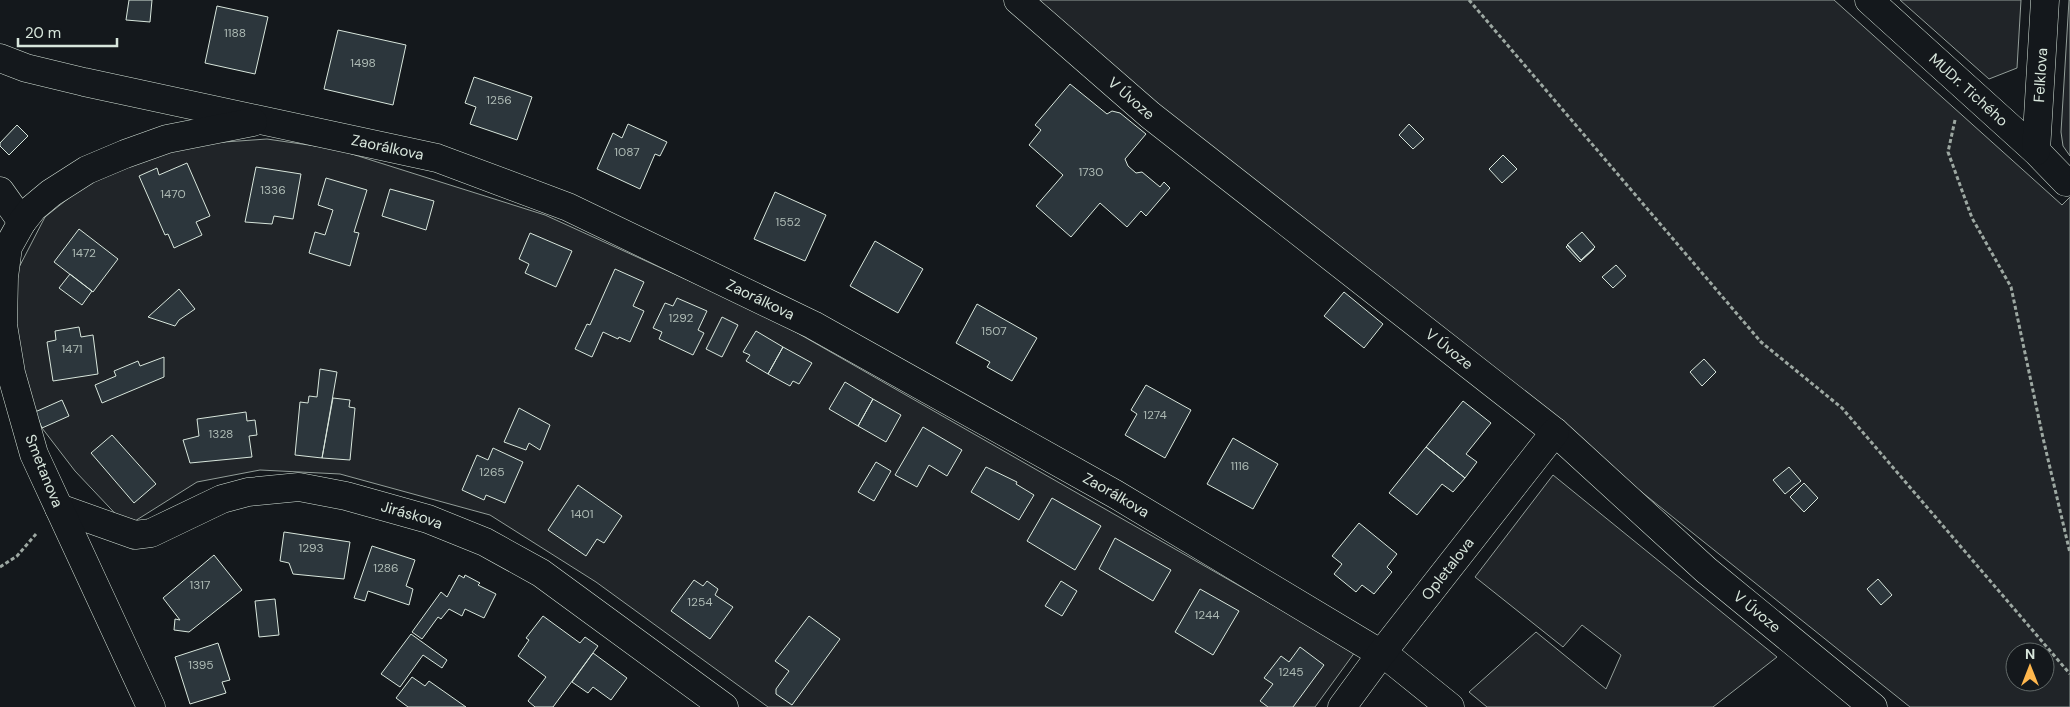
<svg xmlns="http://www.w3.org/2000/svg" width="2070" height="707" font-family="'DM Sans',sans-serif">
  <style>
    .green { fill: #202428; stroke: #939e99; fill-rule: evenodd }
    .building { fill: #2c363c; stroke: #d8e6dc }
    .lines { fill: none; stroke-linecap: round; stroke-linejoin: round }
    .street-casing { stroke: #d8e6dc; stroke-width: 29 }
    .path { stroke: #9da8a2; stroke-width: 3; stroke-dasharray: 4 2.5; stroke-linecap: butt }
    .street { stroke: #14181c; stroke-width: 28 }
    .labels { text-anchor: middle; stroke-width: 4; stroke-linejoin: round; paint-order: stroke }
    .number-label { font-size: 12px; fill: #adbab4 }
    .street-label { font-size: 15px; fill: #d8e6dc; stroke: #14181c }
  </style>
  <rect width="100%" height="100%" fill="#14181c"/>
  <path class="green" d="M1004,0H1834L2062,205L2070,197V707H1910L1292,212L1126,86L1131,79L1109,97ZM2015,652H2045V682H2015Z
    M1900,0H2021L2017,68L1989,79Z
    M2069,0H2070V156L2063,146L2061,132Z
    M267,139L336,149L545,215L773,319L1355,652L1315,707H768L596,582L490,515L340,474L260,470L197,482L127,526L75,471L42,428L34,412L13,341L14,277L45,217L119,158L182,145Z
    M1553,475L1777,657L1713,707H1487L1469,692L1536,632L1606,689L1621,655L1582,625L1563,647L1475,577Z"/>
  <path class="building" d="M129,0H152L150,22L126,20Z
    M217,6L268,17L255,74L205,63Z
    M338,30L406,45L393,105L324,89Z
    M474,77L532,97L517,140L470,124L476,107L465,103Z
    M1070,84L1107,114L1112,111L1120,113L1146,134L1125,159L1128,166L1136,173L1142,172L1160,187L1164,182L1170,188L1146,216L1141,211L1127,227L1100,203L1071,237L1036,206L1063,175L1029,145L1041,130L1035,125Z
    M628,124L667,142L660,156L655,154L640,189L597,169L613,133L622,138Z
    M1409,124L1424,139L1413,149L1399,135Z
    M17,125L28,136L9,155L0,146V143Z
    M1503,155L1517,169L1502,183L1489,169Z
    M187,163L210,216L196,222L202,235L174,248L168,234L165,235L139,176L157,168L159,175Z
    M256,167L301,174L293,219L274,216L272,224L245,222Z
    M326,178L367,190L354,232L359,233L350,266L309,253L315,232L325,235L333,210L318,205Z
    M390,189L434,201L426,230L382,216Z
    M775,192L826,215L805,261L754,239Z
    M79,229L118,259L93,292L54,262Z
    M1582,232L1595,247L1581,260L1567,245Z
    M530,233L572,251L556,287L525,273L529,264L519,259Z
    M875,241L923,269L898,313L850,286Z
    M1568,245L1581,260L1594,249L1580,262L1566,247Z
    M1616,265L1626,276L1613,288L1602,277Z
    M615,269L644,282L633,306L644,311L630,342L619,337L618,339L603,332L592,357L575,349L587,324L590,325Z
    M70,274L92,291L82,305L59,288Z
    M179,289L195,309L179,320L175,326L148,317Z
    M1344,292L1383,324L1364,348L1324,316Z
    M677,298L707,311L698,330L704,333L693,355L659,339L662,332L653,328L665,303L673,306Z
    M977,304L1037,338L1012,381L987,367L990,362L956,343Z
    M722,317L738,325L722,357L706,349Z
    M79,327L81,337L93,335L98,374L53,381L47,342L56,340L55,331Z
    M756,331L783,347L768,374L746,361L750,355L743,352Z
    M783,347L812,363L799,384L793,381L790,386L768,374Z
    M164,357V377L102,403L95,385L116,376L114,371L138,361L140,366Z
    M1704,359L1716,372L1702,386L1690,372Z
    M320,369L337,372L322,458L295,455L300,402L308,403L309,396L317,397Z
    M845,382L873,399L858,426L829,409Z
    M1146,385L1191,410L1165,458L1125,435L1137,414L1131,410Z
    M333,398L350,400L349,407L355,408L350,460L322,458Z
    M873,399L901,415L886,442L858,426Z
    M62,400L69,416L42,428L35,412Z
    M1463,401L1491,423L1466,454L1477,462L1465,478L1426,447Z
    M519,408L550,425L540,450L529,443L526,450L504,442Z
    M246,412L247,421L255,420L257,435L249,436L252,457L190,463L183,440L199,436L197,419Z
    M923,427L962,450L947,476L929,465L917,487L895,475Z
    M112,435L156,484L134,503L91,453Z
    M1233,438L1278,464L1253,509L1207,484Z
    M1426,447L1465,478L1453,492L1442,484L1417,515L1389,493Z
    M493,448L523,462L505,503L486,495L484,500L462,490L477,455L488,460Z
    M876,462L891,471L874,501L858,492Z
    M986,467L1017,482L1016,484L1034,495L1019,520L971,492Z
    M1789,467L1801,481L1785,494L1773,480Z
    M1804,483L1818,498L1804,512L1790,497Z
    M578,485L622,516L604,543L597,539L586,556L548,530Z
    M1052,498L1101,526L1075,570L1027,541Z
    M1359,523L1397,554L1387,567L1392,572L1374,594L1362,585L1356,592L1334,574L1342,564L1332,556Z
    M284,532L350,542L344,579L293,574L289,563L280,561Z
    M1115,538L1171,570L1153,601L1099,569Z
    M372,546L415,560L406,586L413,589L409,605L368,591L365,601L354,598Z
    M214,555L242,590L189,632L174,630L175,619L180,620L163,598Z
    M459,575L464,578L465,575L480,583L478,585L496,594L484,618L465,609L462,616L449,609L441,619L438,617L422,639L412,632L441,592L447,597Z
    M1878,579L1892,595L1881,605L1867,589Z
    M694,580L703,586L707,581L718,589L715,595L733,607L710,639L671,611Z
    M1061,581L1077,591L1062,616L1045,606Z
    M1200,589L1239,611L1213,655L1175,632Z
    M275,599L279,635L259,637L255,601Z
    M543,616L580,643L585,637L598,646L553,707H535L528,701L546,677L518,656L529,640L526,638Z
    M809,616L840,639L792,705L776,694V689L789,671L775,661Z
    M411,634L447,660L442,668L423,655L400,687L381,674Z
    M218,643L230,680L222,682L226,693L190,704L175,657Z
    M1300,647L1324,665L1293,707H1268L1260,701L1273,684L1264,678L1281,656L1289,662Z
    M593,653L627,678L611,700L593,687L588,693L572,682Z
    M412,677L425,686L429,681L466,707H408L396,698Z"/>
  <g class="lines">
    <defs>
      <g id="street">
        <path id="s1" d="M1018,0L1150,115L1555,432L1706,570L1873,707"/>
        <path id="s2" d="M1869,0L2036,151L2066,182"/>
        <path id="s3" d="M0,58L26,68L84,82L437,158L568,207L813,325L1115,494L1393,661L1450,707"/>
        <path id="s4" d="M2036,151L2045,0"/>
        <path d="M0,191L22,222"/>
        <path id="s5" d="M59,508L135,535L151,533L222,499L248,492L299,487L346,496L428,519L485,542L541,573L724,707"/>
        <path d="M151,707L34,454L11,373L3,325L4,277L8,247L22,222L33,208L51,193L87,170L125,154L167,139L253,122"/>
        <path id="s6" d="M1342,707L1381,654L1555,432"/>
      </g>
    </defs>
    <use href="#street" class="street-casing"/>
    <path class="path" d="M1469,0L1761,342L1842,408L2070,674
      M1955,120L1948,152L1972,218L2011,287L2043,438L2070,553
      M0,567L17,556L36,534"/>
    <use href="#street" class="street"/>
  </g>
  <g class="labels">
    <g class="number-label">
      <text x="235" y="37">1188</text>
      <text x="363" y="67">1498</text>
      <text x="499" y="104">1256</text>
      <text x="627" y="156">1087</text>
      <text x="1091" y="176">1730</text>
      <text x="273" y="194">1336</text>
      <text x="173" y="198">1470</text>
      <text x="788" y="226">1552</text>
      <text x="84" y="257">1472</text>
      <text x="681" y="322">1292</text>
      <text x="994" y="335">1507</text>
      <text x="72" y="353">1471</text>
      <text x="1155" y="419">1274</text>
      <text x="221" y="438">1328</text>
      <text x="1240" y="470">1116</text>
      <text x="492" y="476">1265</text>
      <text x="582" y="518">1401</text>
      <text x="311" y="552">1293</text>
      <text x="386" y="572">1286</text>
      <text x="200" y="589">1317</text>
      <text x="700" y="606">1254</text>
      <text x="1207" y="619">1244</text>
      <text x="201" y="669">1395</text>
      <text x="1291" y="676">1245</text>
    </g>
    <g class="street-label">
      <text dy="5" stroke="none"><textPath href="#s4" startOffset="76">Felklova</textPath></text>
      <text dy="5" stroke="none"><textPath href="#s2" startOffset="134">MUDr. Tichého</textPath></text>
      <text dy="5" stroke="none"><textPath href="#s1" startOffset="150">V Úvoze</textPath></text>
      <text dy="5" stroke="none"><textPath href="#s3" startOffset="398">Zaorálkova</textPath></text>
      <text dy="5" stroke="none"><textPath href="#s3" startOffset="802">Zaorálkova</textPath></text>
      <text dy="5" stroke="none"><textPath href="#s1" startOffset="555">V Úvoze</textPath></text>
      <text transform="translate(44 471) rotate(68)" y="5">Smetanova</text>
      <text dy="5" stroke="none"><textPath href="#s3" startOffset="1208">Zaorálkova</textPath></text>
      <text dy="5" stroke="none"><textPath href="#s5" startOffset="370">Jiráskova</textPath></text>
      <text dy="5" stroke="none"><textPath href="#s6" startOffset="174">Opletalova</textPath></text>
      <text dy="5" stroke="none"><textPath href="#s1" startOffset="960">V Úvoze</textPath></text>
    </g>
  </g>
  <g transform="translate(2030 667)"><circle r="24" fill="#14181c" stroke="#626a69"/>
  <path d="M0-4L9 19L0 12L-9 19Z" fill="#ffb74d"/>
  <text y="-8" font-size="14" font-weight="bold" text-anchor="middle" fill="#d8e6dc">N</text>
  </g>
  <path d="M18 38v8h99v-8" fill="none" stroke="#d8e6dc" stroke-width="2.5"/>
  <text x="25" y="38" font-size="15" fill="#d8e6dc" stroke="#14181c" stroke-width="4" paint-order="stroke">20 m</text>
</svg>
